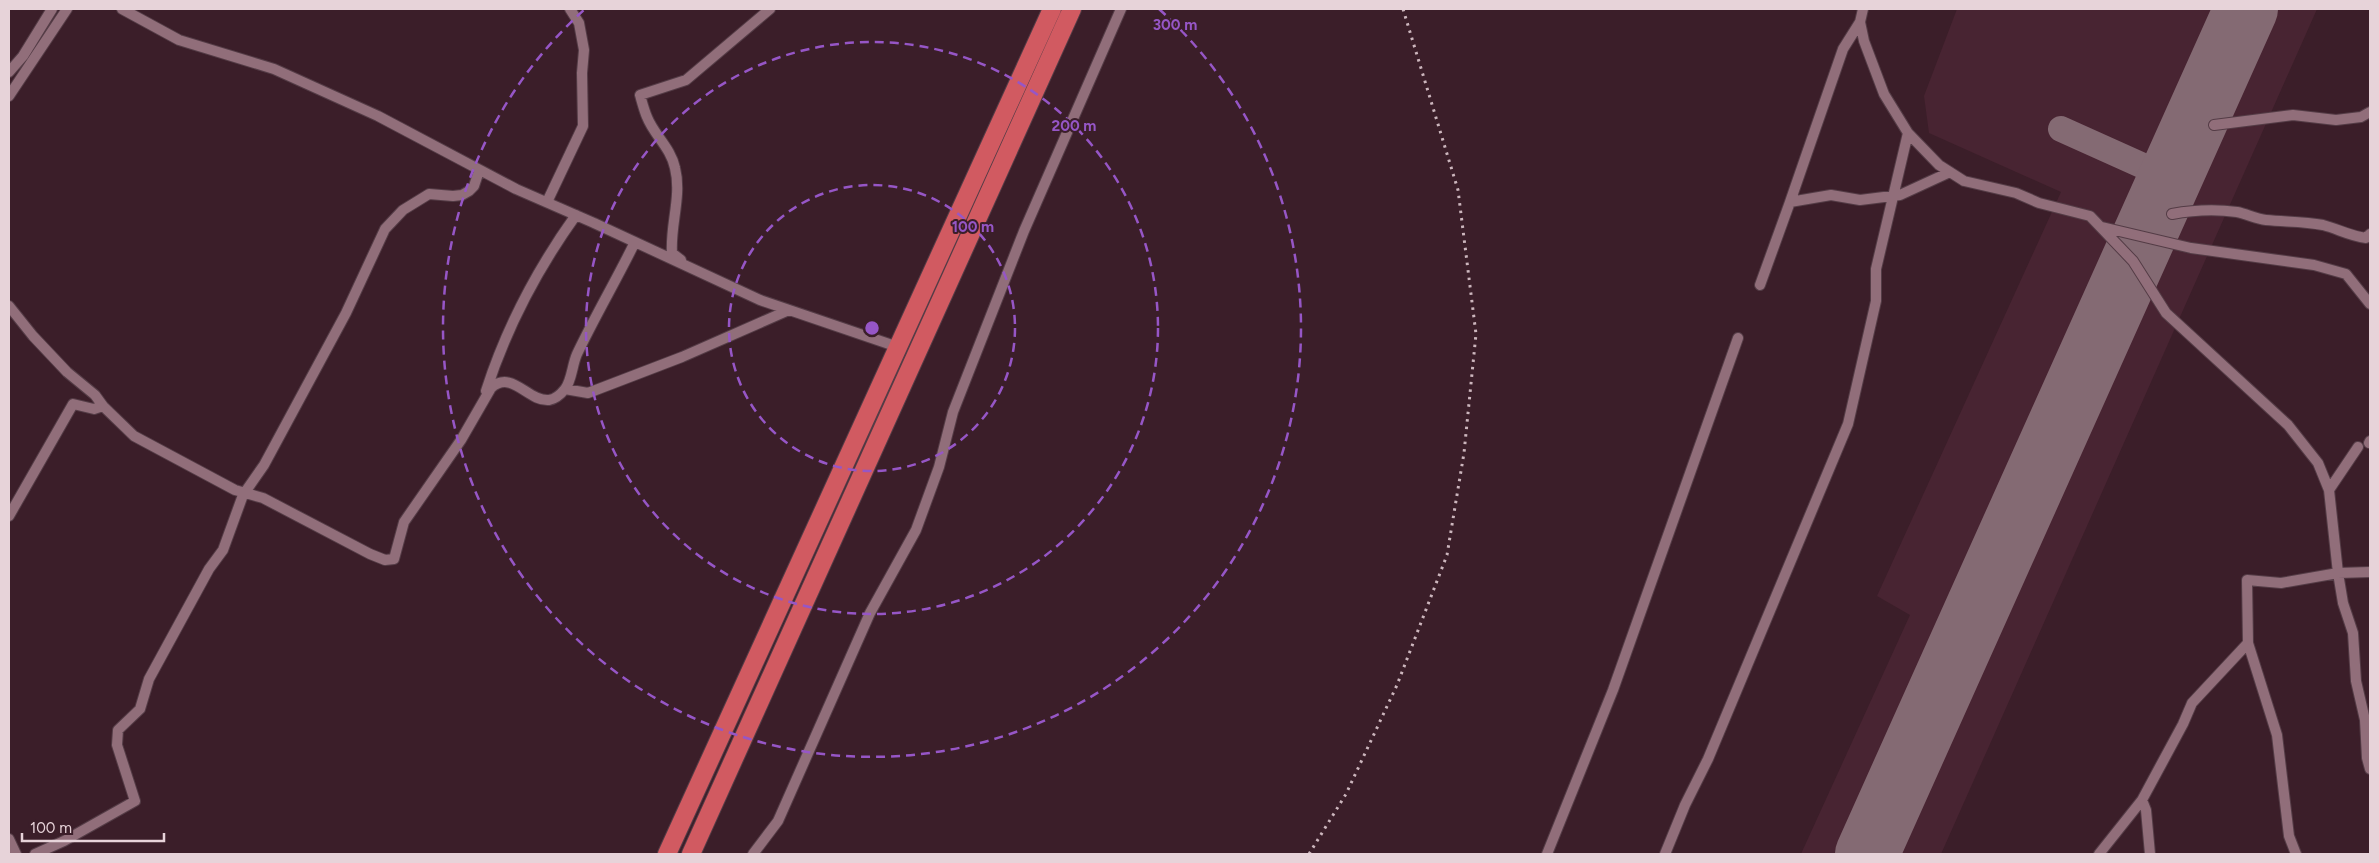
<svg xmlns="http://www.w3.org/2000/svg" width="2379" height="863" font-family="Figtree,sans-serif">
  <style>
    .built { fill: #482432 }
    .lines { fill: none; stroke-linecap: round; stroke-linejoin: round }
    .taxiway { stroke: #846a73; stroke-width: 26 }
    .runway { stroke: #846a73; stroke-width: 64 }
    .street-casing { stroke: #543c46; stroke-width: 12 }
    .highway-casing { stroke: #543c46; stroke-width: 20 }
    .street { stroke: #916e7a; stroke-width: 10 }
    .highway { stroke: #d15a61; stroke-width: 18 }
    .rail { stroke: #ccb6bd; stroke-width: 3; stroke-dasharray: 2.5 5; stroke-linecap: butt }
    .ring { fill: none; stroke: #9656c6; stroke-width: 2.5; stroke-dasharray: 9 6 }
    .centre { fill: #9656c6; stroke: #3b1e29; stroke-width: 2.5 }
    .ring-label { font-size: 15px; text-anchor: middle; font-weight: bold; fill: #9656c6; stroke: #3b1e29; stroke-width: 4; stroke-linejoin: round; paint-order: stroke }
  </style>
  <rect width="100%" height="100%" fill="#3b1e29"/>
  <path class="built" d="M1957,9H2317L1941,854H1801L1910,615L1877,596L2061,192L1929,133L1924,96Z"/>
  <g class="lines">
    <path class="taxiway" d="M2061,129L2170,178"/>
    <path class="runway" d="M1867,854L2246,9"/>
    <defs>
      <path id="street" d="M122,9L179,40L274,69L378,116L516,189L594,223L760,300L898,347
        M1863,9L1860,22L1864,41L1884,94L1908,133L1939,165L1964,181L2016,193L2039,203L2090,216L2133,261L2166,313L2288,425L2318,463L2329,490L2338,573L2343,603L2353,633L2356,681L2365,720L2367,758L2370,769
        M9,72L23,56L52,9
        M9,96L67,9
        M2214,125L2293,115L2336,120L2361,117L2370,112
        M547,202L583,126L582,73L584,50L579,23L570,9
        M1790,202L1843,49L1860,22
        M2172,214C2194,210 2214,209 2237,212C2247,214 2256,219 2266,220C2286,222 2303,221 2323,225C2338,229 2350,236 2366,238L2370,234
        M2102,227L2191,248L2314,265L2346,274L2370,304
        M681,260L672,253C670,225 682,196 675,168C671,148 654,135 647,117C644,110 642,102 640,95L686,80L770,9
        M1760,285L1790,202L1831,195L1860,200L1900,195L1950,172
        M9,306L33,336L67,372L95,395L103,406L134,436L235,490L263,498L370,554L385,560L394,559L404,522L461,440L491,388C512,369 528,402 549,400C556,399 561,394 565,389C572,380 572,365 577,354C595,316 617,279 635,242
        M565,389L588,393L682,357L789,310
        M486,391C506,329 538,268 576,215
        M2369,443L2370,441
        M2329,490L2358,447
        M9,516L73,404L94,409L103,406
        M2142,800L2146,810L2150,854
        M9,839L16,854
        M35,854L64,841L135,801L117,745L118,730L140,709L149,679L209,569L223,550L243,495L264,465L346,313L385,229L403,210L429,194L453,196L462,195L469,191L474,186L479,171
        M753,854L778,821L870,613L916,530L939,467L953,412L1024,231L1121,9
        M1547,854L1613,690L1738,338
        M1665,854L1685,805L1708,759L1848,424L1876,301V269L1908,133
        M2099,854L2142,800L2183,724L2192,703L2248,643
        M2296,854L2289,836L2277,735L2248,643L2247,580L2281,583L2338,573L2370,572"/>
      <path id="highway" d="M667,854L1052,9
        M691,854L1072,9"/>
    </defs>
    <use href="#street" class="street-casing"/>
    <use href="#highway" class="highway-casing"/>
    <use href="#street" class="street"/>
    <use href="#highway" class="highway"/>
    <path class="rail" d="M1309,854L1346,794L1397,685L1447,555L1464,453L1476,334L1458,190L1403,9"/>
  </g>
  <g class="ring">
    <circle cx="872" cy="328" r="143"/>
    <circle cx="872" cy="328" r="286"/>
    <path d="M1159 9A429 429 0 1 1 585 9"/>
  </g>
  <circle cx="872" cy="328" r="8" class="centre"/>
  <g class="ring-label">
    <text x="1175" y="30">300 m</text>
    <text x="1074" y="131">200 m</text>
    <text x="973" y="232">100 m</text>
  </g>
  <rect width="2379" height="863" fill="none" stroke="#e7d3d9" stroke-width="20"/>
  <path d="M22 833v8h142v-8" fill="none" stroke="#e7d3d9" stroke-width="2.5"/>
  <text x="30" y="833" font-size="15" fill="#e7d3d9" stroke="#3b1e29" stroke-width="4" paint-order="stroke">100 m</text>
</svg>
